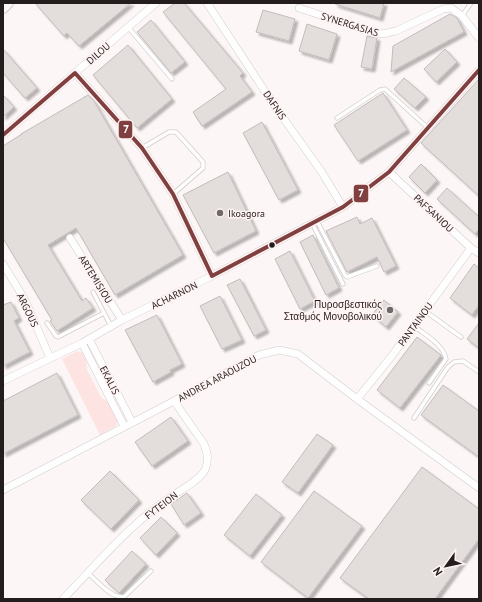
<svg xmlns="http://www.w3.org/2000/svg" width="482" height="602" font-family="'PT Sans',sans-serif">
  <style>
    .green { fill: #fde4e3 }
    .building { fill: #e3dddc; stroke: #c2bcbc; filter: url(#shadow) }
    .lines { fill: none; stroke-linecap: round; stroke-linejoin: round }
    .lane-casing { stroke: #d3cdcd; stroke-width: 5 }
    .street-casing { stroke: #d3cdcd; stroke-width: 8 }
    .secondary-casing { stroke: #d3cdcd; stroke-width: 12 }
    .lane { stroke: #fffefe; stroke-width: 3.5 }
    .street { stroke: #fffefe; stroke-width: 7 }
    .secondary { stroke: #fbf7f7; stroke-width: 10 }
    .bus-1-casing { stroke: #fff4f3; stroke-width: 7 }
    .bus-1 { stroke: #804040; stroke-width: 4 }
    .poi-dot { fill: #706969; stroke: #fff4f3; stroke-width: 1.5 }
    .bus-dot { fill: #241d1d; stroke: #fff4f3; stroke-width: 1.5 }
    .labels { text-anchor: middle; stroke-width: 3; stroke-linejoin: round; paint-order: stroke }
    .street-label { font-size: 10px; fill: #241d1d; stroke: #fff4f3 }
    .poi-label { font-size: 10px; fill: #241d1d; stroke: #fff4f3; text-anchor: start }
    .line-badge { stroke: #fff4f3; stroke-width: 1.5 }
    .badge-label { font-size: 11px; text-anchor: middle; font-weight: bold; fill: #fff }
  </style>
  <defs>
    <filter id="shadow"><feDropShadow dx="3" dy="3" stdDeviation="1" flood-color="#0004"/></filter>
  </defs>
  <rect width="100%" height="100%" fill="#fcf6f6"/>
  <path class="green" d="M77,351L83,353L86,357L87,370L101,397L109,403L118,419L116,426L100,435L62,359Z"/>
  <path class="building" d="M35,3H131L79,46L67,33L64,36Z
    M175,3H184L243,73L240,76L252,92L202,126L193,112L226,89L163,12Z
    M335,3H384L380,18L335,4Z
    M263,10L295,19L289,41L256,32Z
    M450,14L457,18L464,32L391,72L393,46Z
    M151,20L185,62L171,73L137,32Z
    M307,24L337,34L329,60L299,51Z
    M367,36L377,38L372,69L361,67Z
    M128,45L172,99L137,128L93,75Z
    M3,49L37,88L25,98L3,73Z
    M445,49L457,62L436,82L424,69Z
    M404,78L426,97L415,108L394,89Z
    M479,79V196L421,143Z
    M383,93L407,130L358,161L334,125Z
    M3,95L14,107L3,117Z
    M88,95L94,101L183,255L115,295L76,228L48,245L82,301L86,298L93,308L57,331L50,321L52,320L3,238V146L22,134H21Z
    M262,122L298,190L279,200L243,133Z
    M421,164L437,180L425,193L409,177Z
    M228,172L256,231L214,253L183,195Z
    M447,188L479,217V229L475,234L437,199Z
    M357,217L360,224L372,218L396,266L384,272L377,257L347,272L326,231Z
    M313,235L339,288L326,295L300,242Z
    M290,251L315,301L300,309L275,259Z
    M474,264L479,268V305L472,315L450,298Z
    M240,279L266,330L254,336L227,285Z
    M220,296L242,340L222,349L200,306Z
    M384,300L398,312L386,327L372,315Z
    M11,302L19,318L14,321L30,352L3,366V305Z
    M157,315L182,364L170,370L171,372L153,382L125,330Z
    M479,323V348L467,339Z
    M417,337L441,355L400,408L377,390Z
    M57,373L78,415L3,454V401Z
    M443,385L479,411V457L421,415Z
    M171,417L188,441L152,466L135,442Z
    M317,434L333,445L298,493L282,482Z
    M422,467L479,509V539L435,599H369L340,578Z
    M110,471L139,500L111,529L81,500Z
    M314,491L362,526L308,598L261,562Z
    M187,493L201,513L184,525L171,504Z
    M256,494L282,515L250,556L224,535Z
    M161,517L177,533L156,555L140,538Z
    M132,551L146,564L119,593L105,580Z"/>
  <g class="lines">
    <defs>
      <path id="lane" d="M462,16L471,3
        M128,27L172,79
        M337,118L380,90L385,89L428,128
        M142,148L169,132H176L203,162V168L173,194
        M317,221L345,275L347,277L377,266
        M312,223L343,284
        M93,292L111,326
        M425,311L461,337
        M47,323L56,336L58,337L104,313
        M414,326C425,335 443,344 446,359L429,383
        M414,418L448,367L454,362L463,361L479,372
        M88,573C98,582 111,598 124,597L151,571"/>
      <path id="street" d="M207,3L274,105L321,171L343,207
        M299,8L372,32L382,34L396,31L443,9L451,8L462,16L479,38
        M75,73L142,148L173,194L212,276
        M3,135L156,3
        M389,172L471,248L479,253
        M70,238L122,320
        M3,264L25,300L50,358
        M89,339L132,422
        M82,343L124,426
        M3,381L82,343L122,320L212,276L343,207L389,172L479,70
        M357,399L391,357L471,248
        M3,490L174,401L259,355L279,350L298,354L357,399L479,488
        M63,599C96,565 129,525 169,498C179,491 199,481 205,470C209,461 208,453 204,444L174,401"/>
      <path id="secondary" d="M3,8L8,3"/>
    </defs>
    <use href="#lane" class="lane-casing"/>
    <use href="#street" class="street-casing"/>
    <use href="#secondary" class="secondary-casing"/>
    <use href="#lane" class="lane"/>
    <use href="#street" class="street"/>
    <use href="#secondary" class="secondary"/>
    <defs>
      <path id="bus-1" d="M3,135L75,73L142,148L173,194L212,276L343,207L389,172L479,70"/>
    </defs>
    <use href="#bus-1" class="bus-1-casing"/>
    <use href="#bus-1" class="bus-1"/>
  </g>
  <g class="poi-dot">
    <circle cx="220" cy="213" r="4"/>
    <circle cx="390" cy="310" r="4"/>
  </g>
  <circle class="bus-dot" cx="272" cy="245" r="3.5"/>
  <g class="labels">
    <g class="street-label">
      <text transform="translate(350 24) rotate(17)" y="4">SYNERGASIAS</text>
      <text transform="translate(98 53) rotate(-41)" y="4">DILOU</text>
      <text transform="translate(275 105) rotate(56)" y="4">DAFNIS</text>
      <text transform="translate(434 213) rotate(43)" y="4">PAFSANIOU</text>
      <text transform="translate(96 279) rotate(58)" y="4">ARTEMISIOU</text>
      <text transform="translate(174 295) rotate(-26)" y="4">ACHARNON</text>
      <text transform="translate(28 310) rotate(64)" y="4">ARGOUS</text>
      <text transform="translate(415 324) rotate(-54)" y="4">PANTAINOU</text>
      <text transform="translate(217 378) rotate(-28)" y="4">ANDREA ARAOUZOU</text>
      <text transform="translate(110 380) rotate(63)" y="4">EKALIS</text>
      <text transform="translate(161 505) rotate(-37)" y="4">FYTEION</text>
    </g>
    <g class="poi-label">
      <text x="228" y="217">Ikoagora</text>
      <text x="382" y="308" text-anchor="end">Πυροσβεστικός<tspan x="382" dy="12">Σταθμός Μονοβολικού</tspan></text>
    </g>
  </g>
  <g class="line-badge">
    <rect x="118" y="120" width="15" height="19" rx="4" fill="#804040"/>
    <rect x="353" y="184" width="16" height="19" rx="4" fill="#804040"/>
  </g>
  <g class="badge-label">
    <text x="126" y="133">7</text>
    <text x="361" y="197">7</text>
  </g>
  <rect width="482" height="602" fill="none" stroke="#241d1d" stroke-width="8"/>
  <g transform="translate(446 566) rotate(237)" stroke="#fff4f3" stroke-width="3" paint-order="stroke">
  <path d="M0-3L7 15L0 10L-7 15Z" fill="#241d1d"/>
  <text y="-6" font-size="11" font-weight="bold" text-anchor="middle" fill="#241d1d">N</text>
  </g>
</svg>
